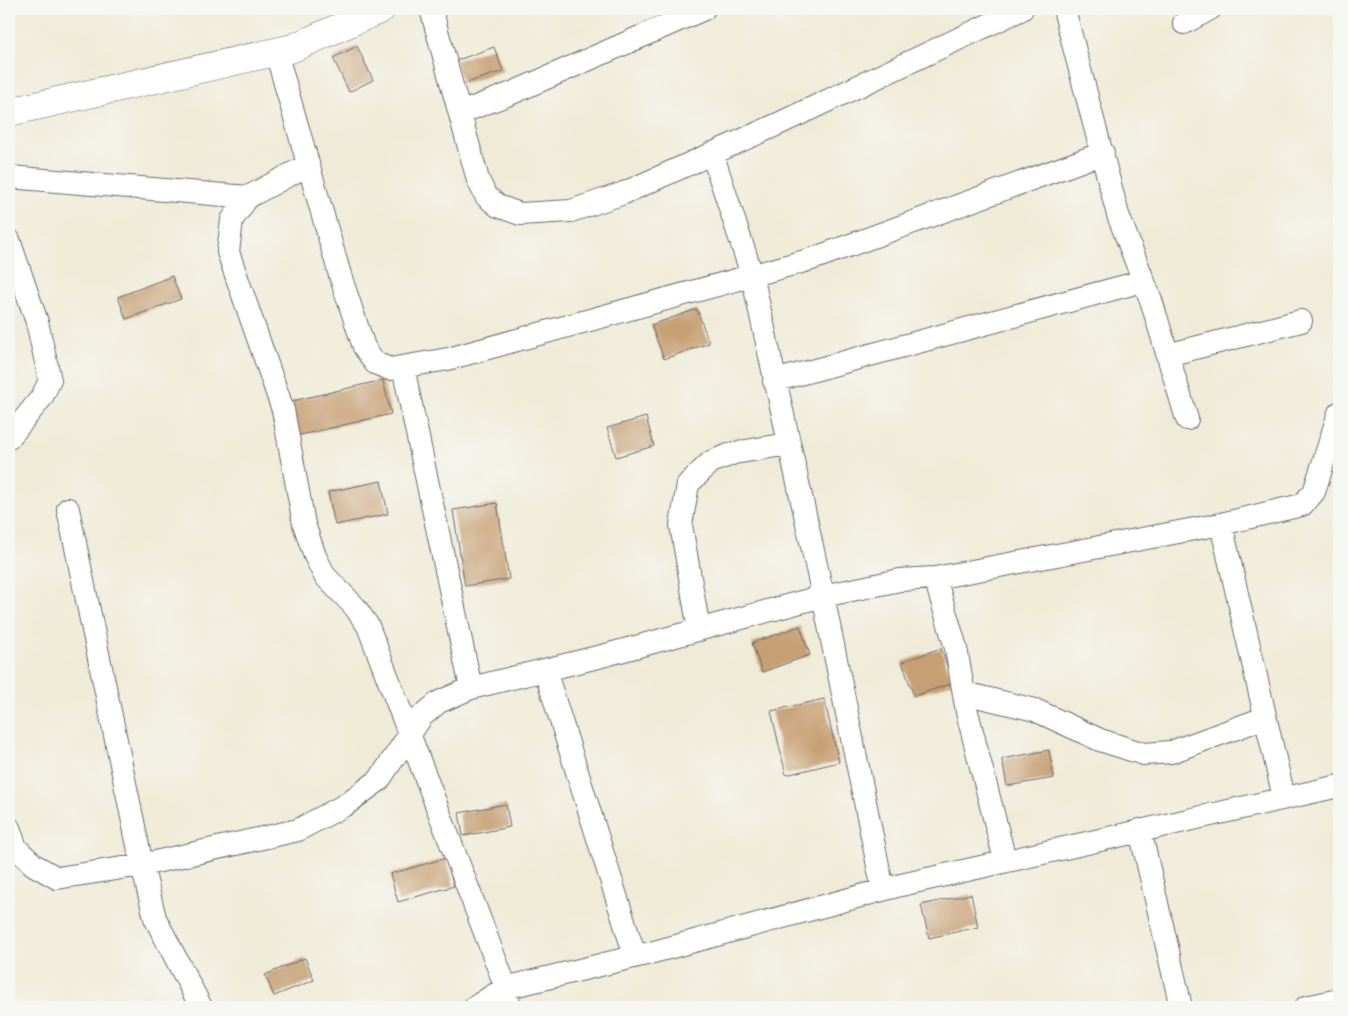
<svg xmlns="http://www.w3.org/2000/svg" width="1348" height="1016" font-family="'Indie Flower',sans-serif">
  <style>
    .building { fill: #c69f72 }
    .lines { fill: none; stroke-linecap: round; stroke-linejoin: round }
    .street-casing { stroke: #6a6871; stroke-width: 24 }
    .secondary-casing { stroke: #6a6871; stroke-width: 29 }
    .street { stroke: #fff; stroke-width: 22 }
    .secondary { stroke: #fff; stroke-width: 28 }
  </style>
  <rect width="100%" height="100%" fill="#f6f6f2"/>
  <filter id="ink" filterUnits="userSpaceOnUse"><feTurbulence type="fractalNoise" baseFrequency=".02" numOctaves="2"/><feDisplacementMap in="SourceGraphic" scale="10" xChannelSelector="R" yChannelSelector="G"/><feConvolveMatrix kernelMatrix="1 2 1 2 8 2 1 2 1" color-interpolation-filters="sRGB"/></filter>
  <filter id="wash" filterUnits="userSpaceOnUse"><feTurbulence type="fractalNoise" baseFrequency=".0096" numOctaves="4" result="noise"/><feDisplacementMap in="SourceGraphic" scale="20" xChannelSelector="R" yChannelSelector="G"/><feGaussianBlur stdDeviation="1.12" result="paint"/><feColorMatrix in="noise" values="0 0 0 0 0 0 0 0 0 0 0 0 0 0 0 0 0 1.4 0 .05"/><feComposite in="paint" operator="in"/></filter>
  <g filter="url(#wash)">
    <rect width="100%" height="100%" fill="#efebd6"/>
    <g id="blocks">
      <path class="building" d="M651,9H665L654,14Z
        M357,46L373,80L349,92L333,58Z
        M494,47L503,71L463,84L455,61Z
        M172,276L181,299L126,319L118,297Z
        M697,309L709,343L664,359L651,325Z
        M383,380L391,414L292,437L284,403Z
        M646,417L654,446L616,457L607,428Z
        M381,481L388,514L335,525L328,492Z
        M497,503L509,579L465,586L453,510Z
        M800,626L810,655L762,672L752,643Z
        M941,648L953,683L914,696L902,662Z
        M824,699L839,762L786,775L771,711Z
        M1049,750L1054,778L1007,786L1002,759Z
        M506,804L510,827L463,836L459,813Z
        M446,858L454,886L398,902L390,874Z
        M971,894L978,927L929,938L921,905Z
        M305,958L314,980L274,996L265,975Z"/>
    </g>
  </g>
  <g filter="url(#ink)">
    <use href="#blocks" fill-opacity="0" stroke="#6a6871" stroke-width="1"/>
    <g class="lines">
      <defs>
        <path id="street" d="M431,9L478,180L486,196L498,206L520,214L571,211L624,193L776,125L1022,9
          M1064,9L1118,215L1151,300L1187,419
          M1184,23L1210,9
          M276,52L340,275L364,347L375,363L390,369L448,359L812,259L1103,153
          M460,113L512,93L704,9
          M712,153L752,275L823,596L883,890
          M308,165L248,197L232,220L228,252L283,410L304,524L315,556L325,576L355,607L368,626L503,980L510,1007
          M9,177L248,197
          M9,240L37,322L50,380L42,397L9,438
          M1167,355L1301,321
          M403,367L471,688
          M774,381L1143,281
          M68,509L142,865L155,918L201,1007
          M1221,524L1284,798
          M935,578L956,648L967,712L1005,860
          M699,630L681,525L688,484L711,462L734,453L788,444
          M545,670L635,956
          M964,693L1035,710L1100,740L1144,754L1171,752L1264,718
          M9,828L16,848L34,865L57,878L142,865L298,830L345,805L379,780L422,716L439,702L471,688L602,656L823,596L900,580L935,578L1221,524L1302,505L1314,492L1339,413
          M1140,830L1181,1007
          M475,1007L505,988L650,953L901,885L1339,786
          M1306,1007L1339,1000"/>
        <path id="secondary" d="M9,112L293,48L381,9"/>
      </defs>
      <use href="#street" class="street-casing"/>
      <use href="#secondary" class="secondary-casing"/>
      <use href="#street" class="street"/>
      <use href="#secondary" class="secondary"/>
    </g>
  </g>
  <rect width="1348" height="1016" fill="none" stroke="#f6f6f2" stroke-width="30"/>
</svg>
